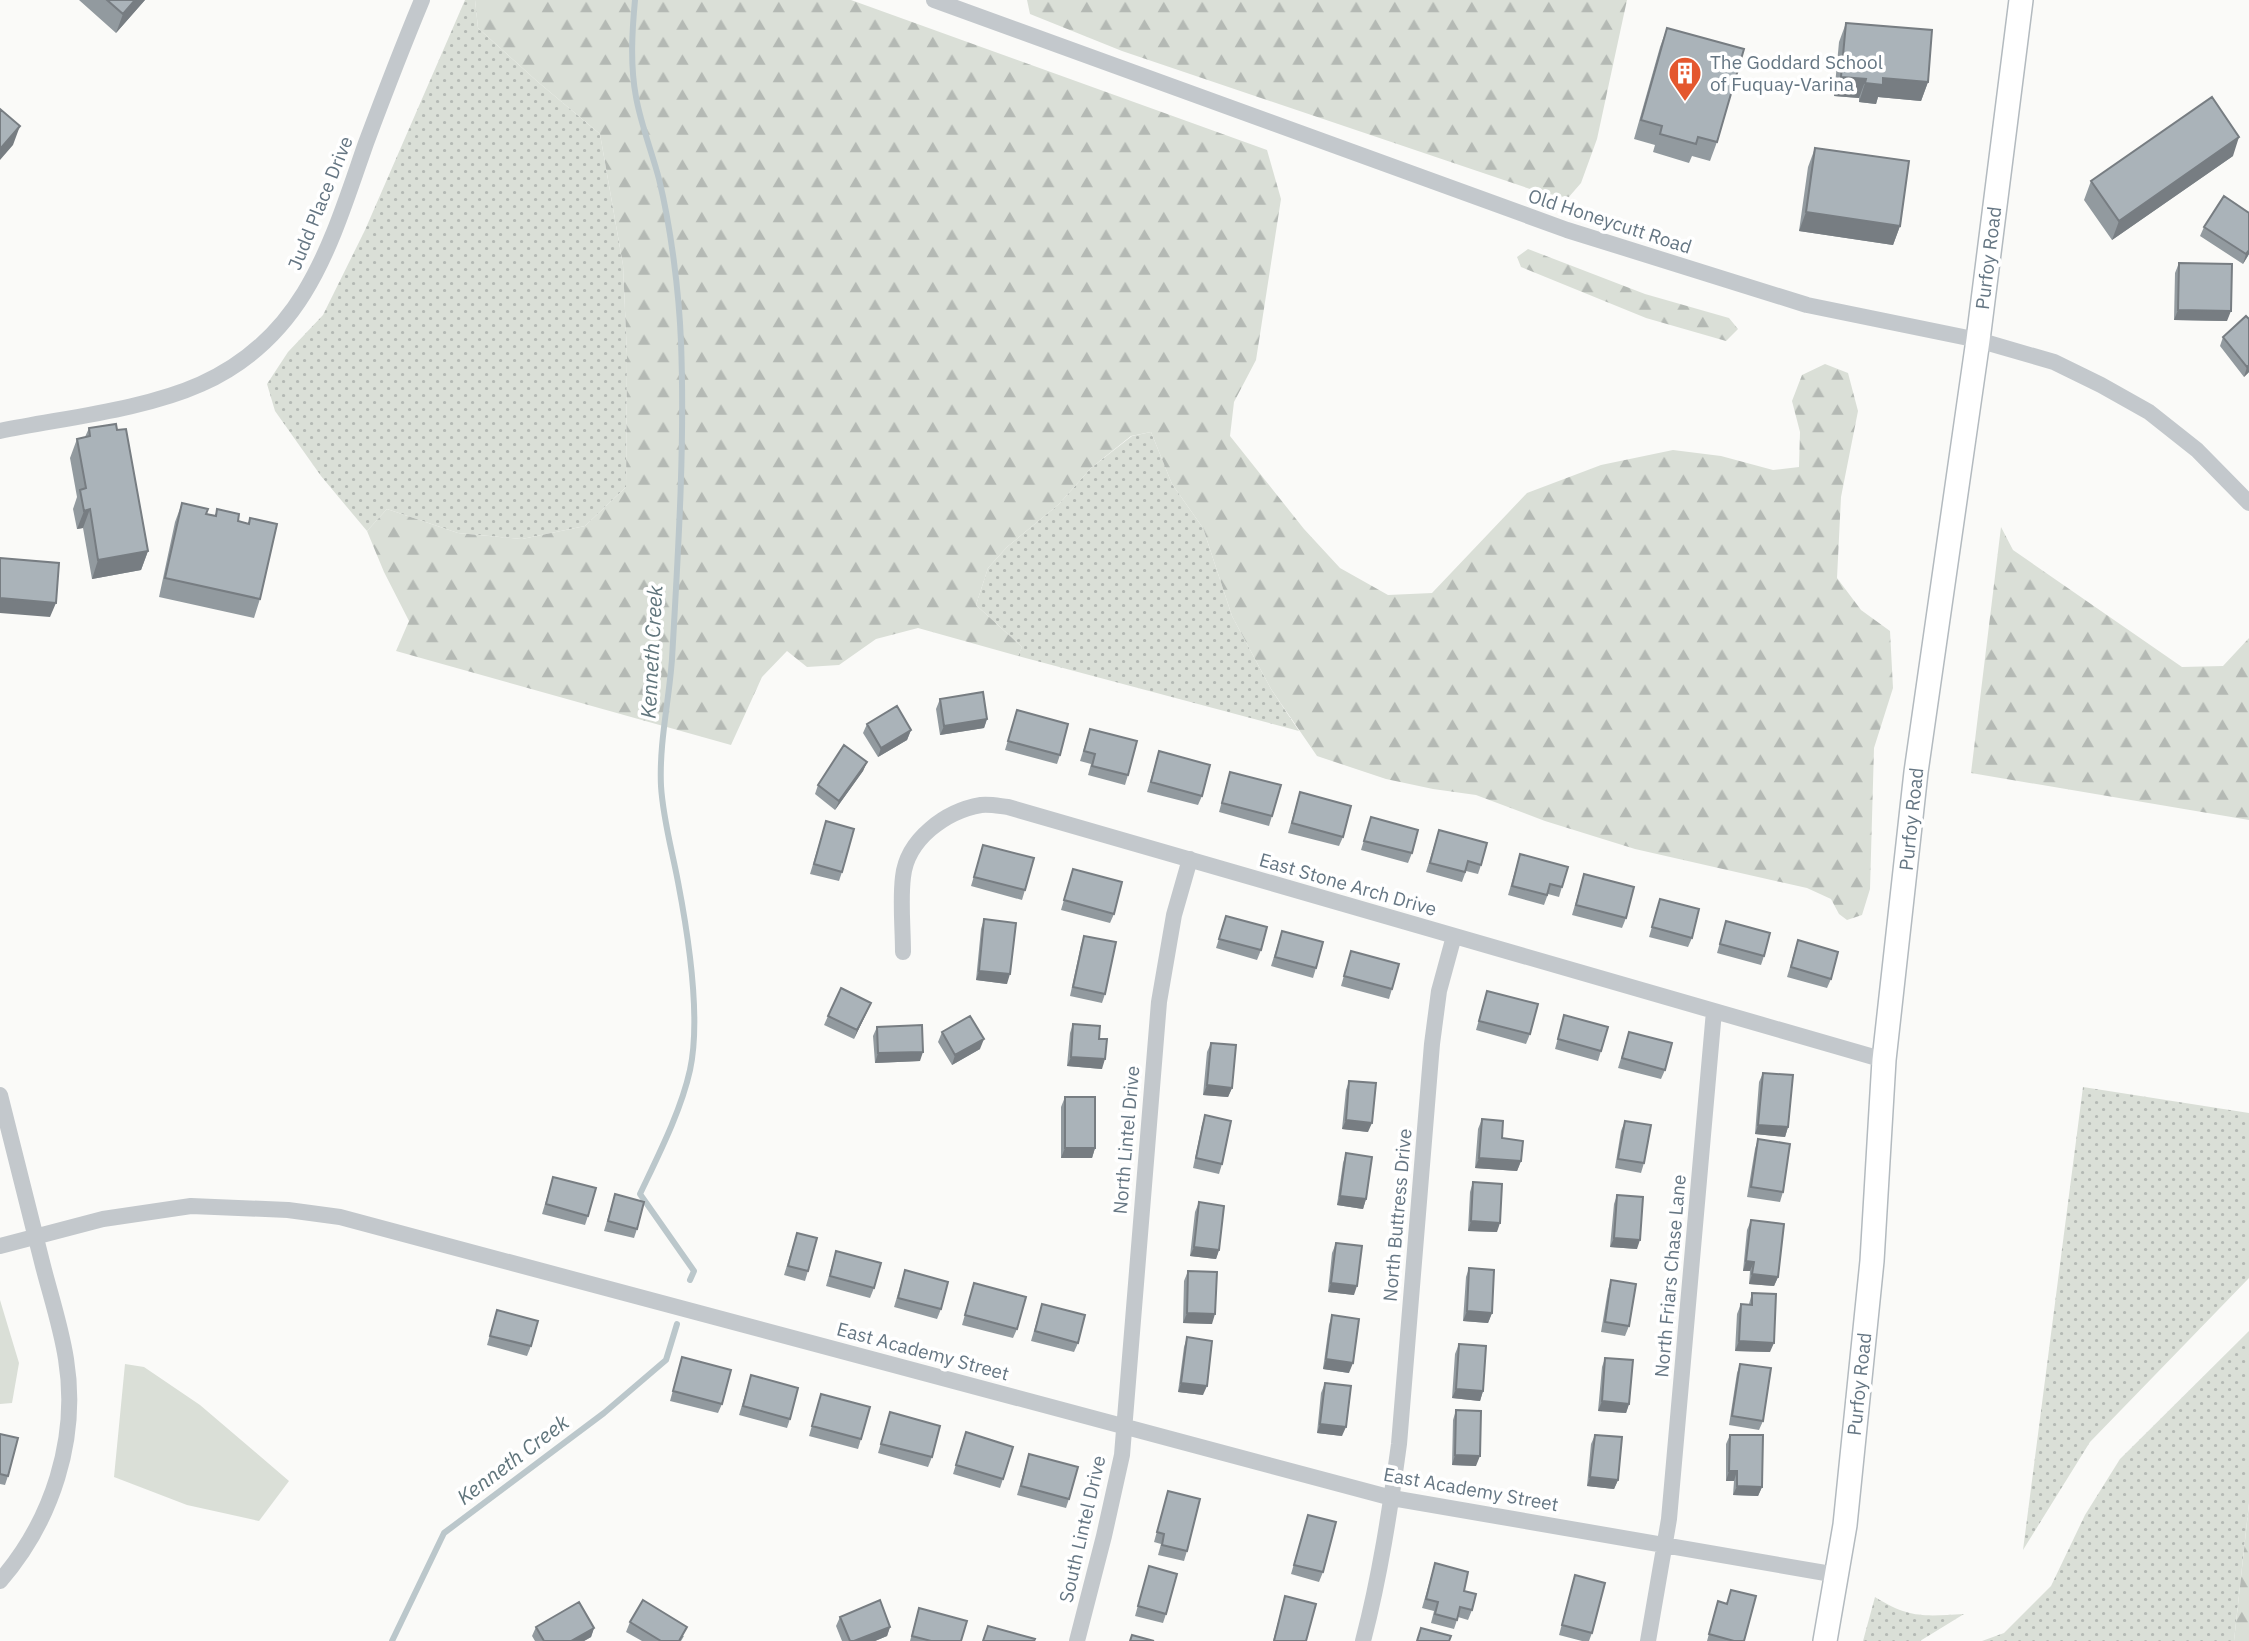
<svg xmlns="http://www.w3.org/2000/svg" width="2249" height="1641" font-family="'IBM Plex Sans',sans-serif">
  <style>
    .grass { fill: url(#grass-dots) }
    .forest { fill: url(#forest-firs) }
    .park { fill: #dadfd7 }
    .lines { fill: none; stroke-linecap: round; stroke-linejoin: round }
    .stream { stroke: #bbc7cb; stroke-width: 6 }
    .secondary-casing { stroke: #b3babf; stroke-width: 26 }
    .street { stroke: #c3c8cc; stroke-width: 16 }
    .secondary { stroke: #fff; stroke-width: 23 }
    .wall { fill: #929a9f }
    .shaded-wall { fill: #777d82 }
    .building { fill: #aab3b9; stroke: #777d82; stroke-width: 2 }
    .labels { text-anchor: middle; stroke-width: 7; stroke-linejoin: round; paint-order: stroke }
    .poi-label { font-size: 19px; fill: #657683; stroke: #fff; text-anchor: start }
    .street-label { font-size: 19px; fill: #657683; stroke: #fff }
    .water-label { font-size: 21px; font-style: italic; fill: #60757c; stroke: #fff }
  </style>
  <defs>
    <pattern id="grass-dots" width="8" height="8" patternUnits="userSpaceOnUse" patternTransform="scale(1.75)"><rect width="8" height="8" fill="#dadfd7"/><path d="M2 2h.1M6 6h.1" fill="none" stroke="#b4b9b4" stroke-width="1.8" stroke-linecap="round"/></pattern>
    <pattern id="forest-firs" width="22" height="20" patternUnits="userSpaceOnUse" patternTransform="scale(1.75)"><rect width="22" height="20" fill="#dadfd7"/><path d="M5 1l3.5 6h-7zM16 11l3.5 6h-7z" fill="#b4b9b4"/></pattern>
  </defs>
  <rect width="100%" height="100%" fill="#fafaf8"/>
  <path class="grass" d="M465,0H475L478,28L538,82L600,134L623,265L627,356L626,487L585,526L522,539L458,533L387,509L367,531L321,476L275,411L267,384L288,352L323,315L365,230Z
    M1151,432L1172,484L1203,528L1232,616L1271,689L1299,731L1018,656L1022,647L976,605L988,568L1007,547L1059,504L1091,468L1132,436Z
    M2083,1087L2249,1113V1278L2090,1442L2023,1550Z
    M2249,1331V1503L2234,1641H1982L2004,1633L2051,1586L2085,1515L2120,1459Z
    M1875,1597C1910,1619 1925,1616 1964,1614L1920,1641H1863Z"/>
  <path class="forest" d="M475,0H851L1267,150L1281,199L1256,360L1234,402L1230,436L1304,529L1340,568L1388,595L1432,593L1527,493L1601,465L1673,450L1721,456L1773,470L1799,467L1800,432L1792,401L1802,375L1825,364L1848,373L1858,411L1841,497L1837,578L1861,610L1890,631L1893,688L1874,748L1870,889L1862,915L1847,920L1839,914L1831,899L1807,888L1635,849L1545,821L1476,795L1433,789L1386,779L1317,756L1271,689L1232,616L1203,528L1172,484L1151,432L1131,436L1091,468L1059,504L1007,547L988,568L976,605L1022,647L1018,656L918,628L876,639L839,665L807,667L787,651L762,677L731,745L396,651L409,621L384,572L367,531L387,509L458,533L522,539L585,526L626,487L627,356L623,265L600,134L538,82L478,28Z
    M1027,0H1627L1597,139L1581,183L1568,198L1536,191L1122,51L1030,14Z
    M1528,249L1645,294L1729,318L1738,329L1726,341L1646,318L1521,267L1517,257Z
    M2001,527L2013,550L2182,667L2223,666L2249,638V820L1971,773Z
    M2249,1504V1641H2234Z"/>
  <path class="park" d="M0,1300L19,1363L12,1403L0,1404Z
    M125,1364L144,1367L200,1405L289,1481L259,1521L187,1505L114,1477Z"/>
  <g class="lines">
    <path class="stream" d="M635,0C632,32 630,65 636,97C641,125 652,152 659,179C671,228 679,292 681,342C685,447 678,554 672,659C669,701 659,743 661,786C663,819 672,850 678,882C688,934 701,1019 690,1070C681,1111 658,1156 640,1194L694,1271L690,1280
      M392,1641L444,1533L604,1413L666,1360L677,1324"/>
    <defs>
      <path id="secondary" d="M1825,1641L1845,1525L1872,1261L1884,1060L1916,772L1978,340L2021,0"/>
    </defs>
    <use href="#secondary" class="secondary-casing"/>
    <path class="street" d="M934,0L1567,230L1807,305L1978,340L2054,362L2101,385L2149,412L2197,450L2249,503
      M0,431C63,418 143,410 201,384C306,337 331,243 366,143C384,95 402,48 422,0
      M903,952C903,928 900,901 903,877C907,839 946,811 981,805C990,804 999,806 1008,807L1884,1060
      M0,1095C14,1152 29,1209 43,1266C51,1297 61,1327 66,1359C79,1439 52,1521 0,1581
      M0,1246L103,1219L191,1206L288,1210L340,1217L1392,1498L1837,1575
      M1077,1641L1104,1536L1122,1455L1159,1002L1174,915L1190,859
      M1363,1641C1380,1576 1390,1510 1399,1444L1432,1044L1439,991L1454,936
      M1648,1641L1669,1519L1714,1011"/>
    <use href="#secondary" class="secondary"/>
  </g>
  <path class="wall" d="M79,0H145L116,33Z
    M1846,23L1928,82L1921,101L1878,97L1876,104L1859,102V98L1834,96L1839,42Z
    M1667,28L1717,142L1710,161L1692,156L1689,163L1653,152L1655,145L1634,139L1660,47Z
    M1815,148L1900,226L1893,245L1799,231L1808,167Z
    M2233,156L2112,240L2084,200L2091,181Z
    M2204,227L2249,254L2243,264L2200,236Z
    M2179,263L2227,321L2174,320L2175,273Z
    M2249,319V372L2244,377L2220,346L2223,337Z
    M89,428L148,551L141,570L92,579L83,528L77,529L73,509L77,497L70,458L77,439L85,437Z
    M182,503L206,514L215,516L217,509L238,521L248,524L250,518L260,599L254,618L159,597L175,522Z
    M940,699L987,719L984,728L940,735L936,709Z
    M1017,710L1060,755L1057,764L1005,750Z
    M867,724L911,730L907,740L878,757L863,733Z
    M1090,729L1128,775L1125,785L1088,775L1091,764L1080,761Z
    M1159,751L1202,796L1198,805L1147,792Z
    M867,762L863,771L835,810L815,794L818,785Z
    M1230,772L1272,816L1269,826L1219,812Z
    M1300,792L1343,837L1339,846L1288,833Z
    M1371,817L1412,853L1408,863L1361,850Z
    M826,821L842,872L839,881L810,874Z
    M1439,830L1481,865L1478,874L1466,871L1462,882L1426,872Z
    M983,845L1025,890L1022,900L971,886Z
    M1520,854L1562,887L1559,897L1548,894L1544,905L1508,895Z
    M1073,869L1114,914L1110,923L1061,910Z
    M1584,874L1626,918L1622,928L1572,915Z
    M1660,899L1692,938L1688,947L1649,937Z
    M1226,916L1261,950L1257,960L1216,948Z
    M984,919L1007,984L976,980L981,929Z
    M1726,921L1764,956L1761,965L1717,953Z
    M1282,931L1316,968L1313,978L1271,966Z
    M1084,936L1105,994L1102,1003L1070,996L1081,945Z
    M1798,940L1831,979L1827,988L1787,977Z
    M1351,951L1392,989L1389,999L1341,986Z
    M1487,991L1530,1034L1526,1044L1476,1030Z
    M871,1003L854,1039L824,1025L828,1016Z
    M1564,1015L1601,1051L1598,1061L1555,1049Z
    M1073,1024L1099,1039L1102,1069L1067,1066L1070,1033Z
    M877,1027L920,1061L875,1063L873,1036Z
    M942,1032L980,1049L952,1065L938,1042Z
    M1629,1032L1665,1070L1661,1079L1618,1068Z
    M1211,1043L1232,1088L1228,1097L1203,1095L1207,1052Z
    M1763,1073L1788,1127L1785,1137L1755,1134L1759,1082Z
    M1349,1081L1368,1132L1342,1129L1346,1090Z
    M1065,1097L1095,1148L1092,1158H1061V1107Z
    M1205,1115L1222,1164L1219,1174L1193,1168L1202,1125Z
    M1482,1119L1502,1138L1521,1161L1517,1171L1475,1168L1478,1129Z
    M1625,1121L1644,1163L1641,1173L1615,1168L1621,1131Z
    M1758,1139L1783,1192L1780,1202L1747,1197L1755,1149Z
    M1346,1153L1366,1199L1363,1209L1337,1205L1343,1163Z
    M553,1177L588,1216L585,1225L542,1214Z
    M1473,1182L1497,1232L1468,1231L1470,1192Z
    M615,1194L637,1229L634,1238L604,1231Z
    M1617,1195L1637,1249L1610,1247L1614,1204Z
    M1199,1202L1219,1250L1216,1259L1190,1256L1195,1212Z
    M1751,1220L1778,1277L1774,1286L1749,1284L1750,1271H1743L1747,1230Z
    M797,1233L808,1271L805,1281L784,1275Z
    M1336,1243L1354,1295L1328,1292L1332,1253Z
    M836,1251L874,1288L870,1298L826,1286Z
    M1469,1268L1492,1313L1488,1323L1463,1321L1466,1277Z
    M905,1270L941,1309L937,1319L894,1307Z
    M1188,1271L1212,1324L1183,1323L1184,1281Z
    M1611,1280L1629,1326L1625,1336L1601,1332L1608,1290Z
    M974,1283L1017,1329L1013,1338L962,1325Z
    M1752,1293L1770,1352L1735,1351L1737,1314L1741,1304H1749Z
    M1042,1304L1078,1343L1074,1352L1031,1341Z
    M497,1310L531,1346L527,1356L487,1345Z
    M1332,1315L1349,1373L1323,1369L1329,1325Z
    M1187,1337L1203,1395L1178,1392L1184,1347Z
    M1459,1344L1483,1391L1480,1401L1452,1398L1455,1354Z
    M682,1357L722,1404L718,1413L670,1401Z
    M1605,1358L1629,1404L1626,1413L1598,1411L1602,1367Z
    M1740,1364L1763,1421L1759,1430L1729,1425L1737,1373Z
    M751,1375L790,1419L787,1428L739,1415Z
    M1325,1383L1342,1436L1317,1433L1321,1393Z
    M821,1394L861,1439L858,1449L809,1436Z
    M1456,1410L1476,1466L1452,1465L1453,1420Z
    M890,1412L932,1457L928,1467L878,1453Z
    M966,1432L1003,1479L1000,1488L953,1474Z
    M0,1434L8,1476L5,1485L0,1484Z
    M1595,1435L1618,1480L1614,1489L1587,1486L1591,1444Z
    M1730,1435L1762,1487L1758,1496L1733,1495L1734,1481H1726V1444Z
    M1029,1454L1069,1499L1066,1508L1017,1495Z
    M1168,1491L1187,1551L1184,1561L1158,1555L1161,1544L1154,1542Z
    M1308,1515L1323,1572L1319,1582L1291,1574Z
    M1435,1563L1464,1591L1472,1610L1468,1620L1458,1617L1454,1629L1431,1623L1434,1611L1422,1608Z
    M1149,1566L1166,1614L1163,1623L1135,1616Z
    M1575,1575L1592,1633L1589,1641H1582L1559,1635Z
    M1731,1590L1744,1641H1707L1718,1601L1727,1604Z
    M1285,1596L1306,1641H1273Z
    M919,1608L961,1641H910Z
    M840,1617L890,1627L887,1636L875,1641H842L836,1626Z
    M630,1622L684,1636L681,1641H642L626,1632Z
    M536,1627L594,1628L591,1637L584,1641H535L532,1636Z"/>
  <path class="shaded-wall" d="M135,0H145L116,33L123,14Z
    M1841,77L1866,79L1859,98L1834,96Z
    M1883,78L1928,82L1921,101L1878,97L1876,104L1859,102L1865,83Z
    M20,126L13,145L0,160V149Z
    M2239,137L2233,156L2112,240L2119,221Z
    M1806,212L1900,226L1893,245L1799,231Z
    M2249,250V254L2243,264L2246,254Z
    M2178,310L2231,311L2227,321L2174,320Z
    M2249,365V372L2244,377L2247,367Z
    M90,509L83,528L77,529L84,511Z
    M148,551L141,570L92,579L98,560Z
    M0,598L56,603L50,617L0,613Z
    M987,719L984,728L940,735L944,726Z
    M911,730L907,740L878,757L881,748Z
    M867,762L863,771L835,810L839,801Z
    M979,971L1010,974L1007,984L976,980Z
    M871,1003L867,1012L854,1039L857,1030Z
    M984,1039L980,1049L952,1065L955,1055Z
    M923,1052L920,1061L875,1063L878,1053Z
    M1071,1057L1105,1059L1102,1069L1067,1066Z
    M1207,1085L1232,1088L1228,1097L1203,1095Z
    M1346,1120L1372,1123L1368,1132L1342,1129Z
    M1758,1125L1788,1127L1785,1137L1755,1134Z
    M1065,1148H1095L1092,1158H1061Z
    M1479,1158L1521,1161L1517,1171L1475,1168Z
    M1340,1196L1366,1199L1363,1209L1337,1205Z
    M1471,1221L1500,1223L1497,1232L1468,1231Z
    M1614,1238L1640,1240L1637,1249L1610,1247Z
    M1194,1247L1219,1250L1216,1259L1190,1256Z
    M1746,1261L1754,1262L1750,1271H1743Z
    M1752,1274L1778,1277L1774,1286L1749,1284Z
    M1331,1283L1357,1286L1354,1295L1328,1292Z
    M1467,1311L1492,1313L1488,1323L1463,1321Z
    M1187,1313L1215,1314L1212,1324L1183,1323Z
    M1739,1341L1774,1343L1770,1352L1735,1351Z
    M1326,1359L1353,1363L1349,1373L1323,1369Z
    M1181,1383L1207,1386L1203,1395L1178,1392Z
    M1456,1389L1483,1391L1480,1401L1452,1398Z
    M1602,1401L1629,1404L1626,1413L1598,1411Z
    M1320,1424L1346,1427L1342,1436L1317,1433Z
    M1455,1455L1480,1456L1476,1466L1452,1465Z
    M1729,1471H1737L1734,1481H1726Z
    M1590,1477L1618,1480L1614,1489L1587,1486Z
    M1737,1486L1762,1487L1758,1496L1733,1495Z
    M890,1627L887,1636L875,1641H854Z
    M594,1628L591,1637L584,1641H571Z"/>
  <path class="building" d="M107,0H135L123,14Z
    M1846,23L1932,30L1928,82L1883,78V85L1865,83L1866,79L1841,77Z
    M1667,28L1744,49L1717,142L1698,137L1696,144L1660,134L1662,126L1641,120Z
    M2212,97L2239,137L2119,221L2091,181Z
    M0,109L20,126L0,149Z
    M1815,148L1909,161L1900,226L1806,212Z
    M2224,196L2249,213V250L2246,254L2204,227Z
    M2179,263L2232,264L2231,311L2178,310Z
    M2246,316L2249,319V365L2247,367L2223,337Z
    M116,424L117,430L126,429L148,551L98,560L90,509L84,511L80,490L86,488L77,439L90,436L89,428Z
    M182,503L208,509L206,514L216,516L217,509L239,514L238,521L249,524L250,518L277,524L260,599L165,578Z
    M0,558L59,563L56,603L0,598Z
    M983,692L987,719L944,726L940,699Z
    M897,706L911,730L881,748L867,724Z
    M1017,710L1068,724L1060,755L1008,741Z
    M1090,729L1137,741L1128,775L1092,766L1095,754L1084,751Z
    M844,745L867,762L839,801L818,785Z
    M1159,751L1210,765L1202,796L1151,782Z
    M1230,772L1281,785L1272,816L1222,803Z
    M1300,792L1351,806L1343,837L1292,823Z
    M1371,817L1418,830L1412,853L1364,841Z
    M826,821L854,829L842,872L814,864Z
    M1439,830L1487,843L1481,865L1468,861L1465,872L1430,863Z
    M983,845L1034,858L1025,890L974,877Z
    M1520,854L1568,867L1562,887L1550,884L1547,895L1512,886Z
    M1073,869L1122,882L1114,914L1064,900Z
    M1584,874L1634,887L1626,918L1576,905Z
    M1660,899L1699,909L1692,938L1652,927Z
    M1226,916L1267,927L1261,950L1219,939Z
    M984,919L1016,923L1010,974L979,971Z
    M1726,921L1770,933L1764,956L1720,944Z
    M1282,931L1323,942L1316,968L1275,957Z
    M1084,936L1116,942L1105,994L1073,987Z
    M1798,940L1838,952L1831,979L1791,967Z
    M1351,951L1399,964L1392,989L1344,976Z
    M841,988L871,1003L857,1030L828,1016Z
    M1487,991L1538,1004L1530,1034L1479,1021Z
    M1564,1015L1608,1027L1601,1051L1558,1039Z
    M970,1016L984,1039L955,1055L942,1032Z
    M1073,1024L1100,1026L1099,1039H1107L1105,1059L1071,1057Z
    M922,1025L923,1052L878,1053L877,1027Z
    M1629,1032L1672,1043L1665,1070L1622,1058Z
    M1211,1043L1236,1045L1232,1088L1207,1085Z
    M1763,1073L1793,1075L1788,1127L1758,1125Z
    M1349,1081L1376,1083L1372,1123L1346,1120Z
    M1065,1097H1095V1148H1065Z
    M1205,1115L1231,1121L1222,1164L1196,1158Z
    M1482,1119L1503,1121L1502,1138L1523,1141L1521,1161L1479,1158Z
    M1625,1121L1651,1125L1644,1163L1618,1159Z
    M1758,1139L1790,1144L1783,1192L1751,1187Z
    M1346,1153L1372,1157L1366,1199L1340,1196Z
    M553,1177L596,1188L588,1216L546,1204Z
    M1473,1182L1502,1184L1500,1223L1471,1221Z
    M615,1194L644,1202L637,1229L608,1221Z
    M1617,1195L1643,1197L1640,1240L1614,1238Z
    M1199,1202L1224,1206L1219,1250L1194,1247Z
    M1751,1220L1784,1224L1778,1277L1752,1274L1754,1262L1746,1261Z
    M797,1233L817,1238L808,1271L788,1266Z
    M1336,1243L1362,1246L1357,1286L1331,1283Z
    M836,1251L881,1263L874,1288L830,1276Z
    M1469,1268L1494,1270L1492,1313L1467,1311Z
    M905,1270L948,1282L941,1309L898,1298Z
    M1188,1271L1217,1272L1215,1314L1187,1313Z
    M1611,1280L1636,1284L1629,1326L1605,1322Z
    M974,1283L1026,1297L1017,1329L965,1315Z
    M1752,1293L1776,1294L1774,1343L1739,1341L1741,1304L1752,1305Z
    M1042,1304L1085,1315L1078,1343L1035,1331Z
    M497,1310L538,1321L531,1346L490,1336Z
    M1332,1315L1359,1319L1353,1363L1326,1359Z
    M1187,1337L1212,1341L1207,1386L1181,1383Z
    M1459,1344L1486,1346L1483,1391L1456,1389Z
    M682,1357L731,1370L722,1404L673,1391Z
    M1605,1358L1633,1360L1629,1404L1602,1401Z
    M1740,1364L1771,1368L1763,1421L1732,1416Z
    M751,1375L798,1388L790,1419L743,1406Z
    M1325,1383L1351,1386L1346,1427L1320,1424Z
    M821,1394L870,1407L861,1439L812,1426Z
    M1456,1410L1481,1411L1480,1456L1455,1455Z
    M890,1412L940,1426L932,1457L881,1444Z
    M966,1432L1013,1447L1003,1479L956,1465Z
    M0,1434L18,1438L8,1476L0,1474Z
    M1595,1435L1622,1437L1618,1480L1590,1477Z
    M1730,1435H1763L1762,1487L1737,1486V1471H1729Z
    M1029,1454L1078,1467L1069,1499L1021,1486Z
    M1168,1491L1200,1499L1187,1551L1162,1545L1164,1534L1157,1532Z
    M1308,1515L1336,1522L1323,1572L1294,1565Z
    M1435,1563L1468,1572L1464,1591L1476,1594L1472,1610L1460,1607L1457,1620L1435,1614L1438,1602L1426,1599Z
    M1149,1566L1177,1574L1166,1614L1138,1606Z
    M1575,1575L1605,1583L1592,1633L1562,1625Z
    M1731,1590L1756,1596L1744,1641H1734L1709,1634L1718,1601L1727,1604Z
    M1285,1596L1316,1604L1306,1641H1274Z
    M643,1600L687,1627L679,1641H661L630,1622Z
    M880,1600L890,1627L854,1641H850L840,1617Z
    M579,1602L594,1628L571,1641H544L536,1627Z
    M919,1608L967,1621L961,1641H931L912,1636Z
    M988,1626L1035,1639L1034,1641H983Z
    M1421,1628L1451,1636L1449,1641H1417Z
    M1132,1635L1154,1641H1130Z"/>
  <defs>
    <symbol id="building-pin" viewBox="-11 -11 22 30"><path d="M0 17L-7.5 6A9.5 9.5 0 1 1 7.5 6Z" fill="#e4572e" stroke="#fff"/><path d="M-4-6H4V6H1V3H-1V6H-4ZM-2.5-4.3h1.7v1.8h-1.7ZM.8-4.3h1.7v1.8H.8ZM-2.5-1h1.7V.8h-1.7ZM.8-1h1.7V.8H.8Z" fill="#fff"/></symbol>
  </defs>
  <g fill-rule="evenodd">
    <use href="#building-pin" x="1666" y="54" width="38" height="52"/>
  </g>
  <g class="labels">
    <g class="poi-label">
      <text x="1710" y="69">The Goddard School<tspan x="1710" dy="22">of Fuquay-Varina</tspan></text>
    </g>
    <g class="street-label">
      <text transform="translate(320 203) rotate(-68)" y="7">Judd Place Drive</text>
      <text transform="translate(1610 221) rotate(18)" y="7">Old Honeycutt Road</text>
      <text transform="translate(1988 258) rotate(-83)" y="7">Purfoy Road</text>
      <text transform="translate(1911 819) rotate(-84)" y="7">Purfoy Road</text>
      <text transform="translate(1348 884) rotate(16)" y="7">East Stone Arch Drive</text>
      <text transform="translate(1126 1140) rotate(-85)" y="7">North Lintel Drive</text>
      <text transform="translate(1397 1215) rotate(-85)" y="7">North Buttress Drive</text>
      <text transform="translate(1670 1276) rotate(-85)" y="7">North Friars Chase Lane</text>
      <text transform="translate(923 1351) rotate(15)" y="7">East Academy Street</text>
      <text transform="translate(1859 1384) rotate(-84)" y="7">Purfoy Road</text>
      <text transform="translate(1471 1489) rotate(10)" y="7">East Academy Street</text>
      <text transform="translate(1082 1529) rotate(-77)" y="7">South Lintel Drive</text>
    </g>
    <g class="water-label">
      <text transform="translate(652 652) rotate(-87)" y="7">Kenneth Creek</text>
      <text transform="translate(513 1460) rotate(-37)" y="7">Kenneth Creek</text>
    </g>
  </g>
</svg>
